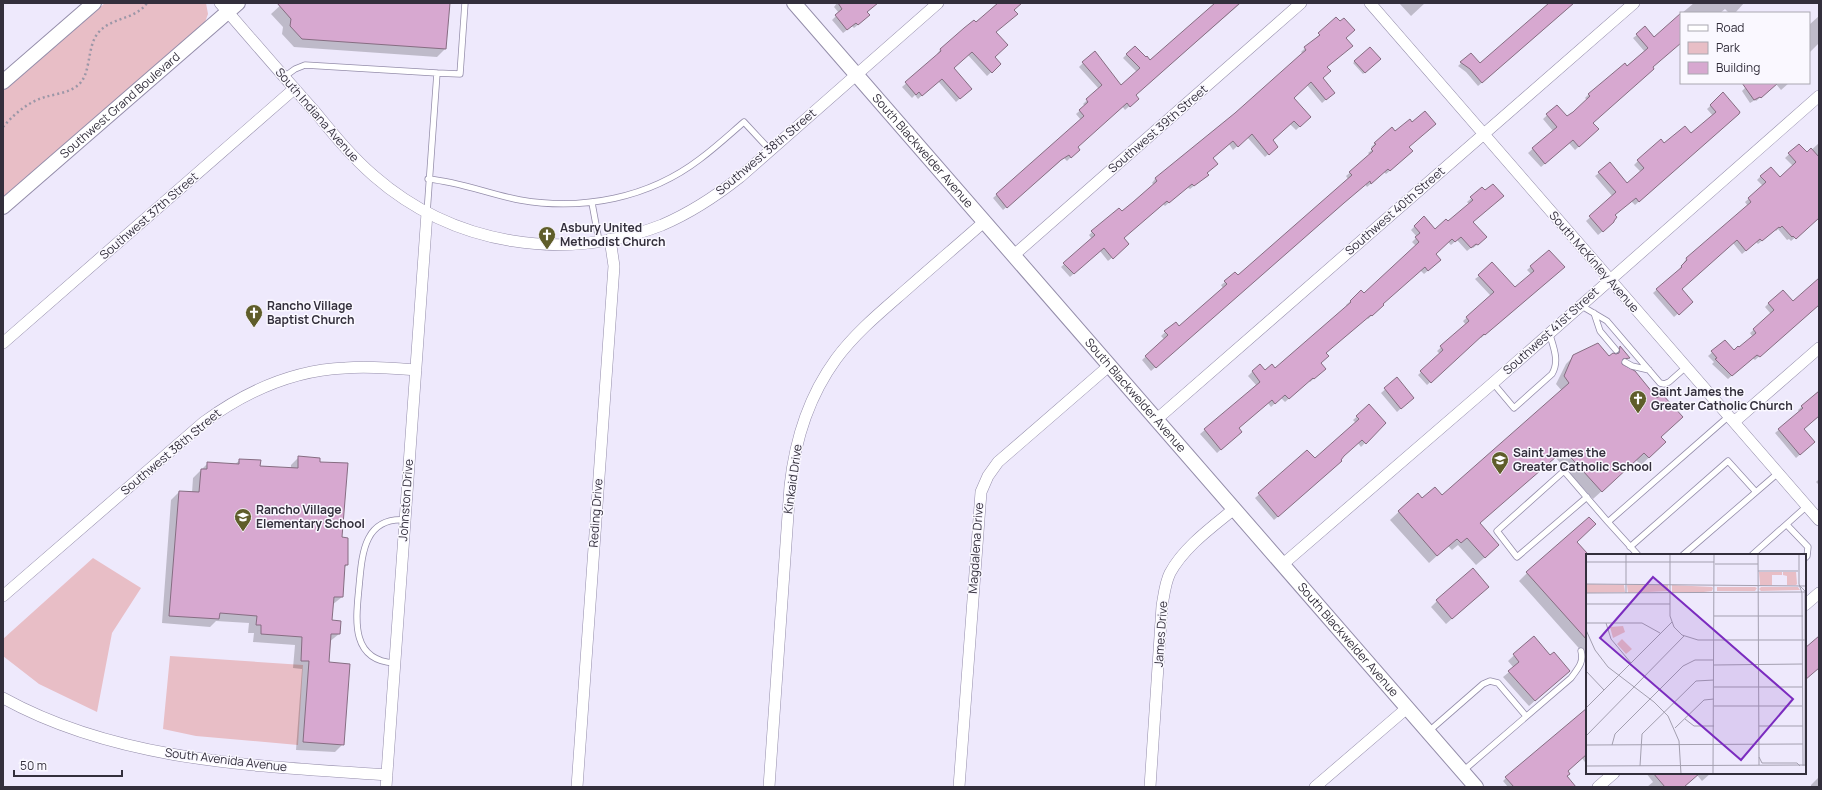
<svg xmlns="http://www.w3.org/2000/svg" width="1822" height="790" font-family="Manrope,sans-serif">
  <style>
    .green { fill: #e8bec6 }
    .shadow { fill: #0003 }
    .building { fill: #d7a8d0; stroke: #866d82 }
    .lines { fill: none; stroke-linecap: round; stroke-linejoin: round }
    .service-casing { stroke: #948daa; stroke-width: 7 }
    .minor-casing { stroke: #948daa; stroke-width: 12 }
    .tertiary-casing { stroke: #948daa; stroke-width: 16 }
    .path { stroke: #9c97a7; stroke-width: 2.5; stroke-dasharray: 2 3; stroke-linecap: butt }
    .service { stroke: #fff; stroke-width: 5.5 }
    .minor { stroke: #fff; stroke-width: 11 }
    .tertiary { stroke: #fff; stroke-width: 14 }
    .labels { text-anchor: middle; stroke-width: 3; stroke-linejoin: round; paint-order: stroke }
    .street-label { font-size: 12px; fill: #332f3c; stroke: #faf8ff }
    .poi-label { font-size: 12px; font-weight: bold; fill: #332f3c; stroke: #faf8ff; text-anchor: start }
    .inset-road { fill: none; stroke: #a39faf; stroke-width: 1 }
    .view { fill: #7b2cbf; fill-opacity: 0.15; stroke: #7b2cbf; stroke-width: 2 }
    .inset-edge { fill: none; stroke: #332f3c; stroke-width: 2 }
  </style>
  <rect width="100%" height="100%" fill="#eee9fc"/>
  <path class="green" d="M105,3H206L208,14L204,25L3,199V91Z
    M93,558L141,588L112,633L97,712L39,684L3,656V639Z
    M170,656L303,665L298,745L196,736L163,729Z"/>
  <path class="shadow" d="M283,3H449L445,49L437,57L294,47L282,34L283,27L271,14Z
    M837,3H877L866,13L865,19L854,28L852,26L843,33L832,20L839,13L834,7Z
    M997,3H1022L1013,10L995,32L993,57L1000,64L987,76L968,55L953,68L967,92L956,102L938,81L918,99L915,95L912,98L902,87L938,55L937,54L940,50L974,21L976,23L998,4Z
    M1217,3H1241L1135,95L1134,102L1125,110L1122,106L1077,147L1075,153L1067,161L1064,158L1003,210L993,198L1081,120L1076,114L1085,106L1083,104L1099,89L1079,67L1083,63L1121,86L1137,72L1123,58L1127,54L1150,61Z
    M1399,3H1425L1411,16Z
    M1549,3H1574L1478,86L1466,72L1458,66L1461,63L1480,64L1550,4Z
    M1694,3H1744L1735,13H1729L1725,9L1720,13H1682Z
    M1681,14V42L1651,67L1592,123L1594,133L1575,150L1569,143L1541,167L1528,153L1553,131L1543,119L1557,106L1567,117L1587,100L1585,98L1589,94L1645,52L1633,38L1637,35L1654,38Z
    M1819,16V43L1809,53V25Z
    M1336,19L1344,38L1326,67L1322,78L1330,96L1322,103L1307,85L1292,98L1310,117L1296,130L1290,124L1272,141L1273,150L1265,157L1247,137L1233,150L1229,144L1212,159L1204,178L1190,189L1187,187L1165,206L1163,204L1123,238L1124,248L1108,261L1100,251L1070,277L1061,267L1092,239L1089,235L1092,232L1121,212L1154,185L1152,183L1155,179L1235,114L1303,54L1301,52Z
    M1370,48L1380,59L1363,74L1353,63Z
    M1750,83H1789L1781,90L1776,84L1756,101L1755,100L1750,103L1742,91Z
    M1723,94L1734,118L1635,205L1631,201L1614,215L1609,226L1598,235L1586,221L1613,197L1595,176L1599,173L1627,184L1641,172L1634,165L1638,161L1664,145L1691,134L1713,116L1707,109Z
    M1392,129L1408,147V155L1386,174L1384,172L1367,187L1365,184L1339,207L1151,371L1142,360L1164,339L1161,336L1175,323L1179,327L1223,288L1221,285L1225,282L1238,276L1348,179L1346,176L1370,155L1368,153L1373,149L1371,147Z
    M1819,143V217L1791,241L1789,239L1787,240L1778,229L1776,231L1775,230L1758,244L1756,242L1742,254L1733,243L1681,289L1688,305L1674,317L1653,293L1678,271L1686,259L1748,206L1745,202L1763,186L1757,180L1761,176L1779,178L1793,166L1785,158L1799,145L1807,154Z
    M1482,189L1472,222L1482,241L1473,248L1472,247L1467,251L1457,240L1451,245L1448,242L1435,254L1436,264L1424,274L1420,270L1381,304L1379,309L1368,319L1367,318L1325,353L1320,363L1321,373L1310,382L1309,381L1285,402L1281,398L1271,407L1268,403L1238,429L1237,435L1217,453L1200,434L1257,386L1248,376L1252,372L1260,366L1265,372L1275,369L1347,307L1346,305L1361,292L1364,294L1416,246L1412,242L1417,237L1411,230L1415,226L1435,230L1448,222L1469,204L1467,202Z
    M1549,251L1560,271L1481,338L1480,337L1427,385L1418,375L1440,354L1437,351L1466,325L1463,321L1491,296L1475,279L1479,276L1515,288L1531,274L1527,270Z
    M1819,279V305L1755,360L1752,358L1728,379L1712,364L1714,362L1708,356L1725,341L1734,351L1739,349L1753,337L1750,333L1771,314L1765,307L1769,303L1793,302Z
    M1620,348L1628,358L1621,365L1660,437L1657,450L1641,465L1636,460L1593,499L1555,457L1479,523L1490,553L1476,565L1458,545L1452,550L1448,546L1429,563L1390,520L1418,494L1422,499L1442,496L1562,391L1556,384L1566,364L1574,356L1609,357Z
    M1397,379L1409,401L1397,412L1381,393Z
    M1819,391V416L1803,430L1810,446L1796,458L1775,433L1799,412L1798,410Z
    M1369,406L1385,423L1361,447L1358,443L1342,456L1337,465L1274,520L1255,498L1307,452L1314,460L1356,423L1353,420Z
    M299,457L319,463L341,538L347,565L344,568L342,597L332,605L331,621L339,634L329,642L328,663L343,744L335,752L296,750L302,669L293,668L295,645L253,642L254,633H248L249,623L216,621L210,627L162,623L171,500L179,492L192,493L193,478L208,463L234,465L240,460L259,466L291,469V465Z
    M1819,479V485L1816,482Z
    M1576,542L1587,555V654L1585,655L1519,581L1527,573Z
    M1488,587L1446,624L1431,607L1437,601Z
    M1533,637L1562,676L1529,706L1503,677L1514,668L1508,661Z
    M1587,710V765L1582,758L1567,771L1566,776L1569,787H1508L1503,781L1506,778Z
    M1646,773H1711L1702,781L1697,775L1683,787H1647L1653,782Z
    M1819,777V787H1811V785Z"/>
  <path class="building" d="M277,3H450L446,49L302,39L290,26L291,19Z
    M838,3H878L867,12L870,15L858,25L856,23L847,30L835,15L842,9Z
    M998,3H1022L1014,10L1018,14L996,32L1008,45L995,57L1001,64L992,73L972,52L954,68L972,89L960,99L942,79L922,96L919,92L916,95L905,82L941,51L940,49L964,28L974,20L976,22Z
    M1215,3H1240L1136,95L1139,99L1130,107L1127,103L1078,147L1080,150L1071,158L1069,155L1061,160L1007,208L996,194L1084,116L1079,110L1088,102L1086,99L1102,85L1082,62L1095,51L1121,85L1140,68L1126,54L1135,46L1146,57L1147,56L1150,60Z
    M1549,3H1574L1482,83L1470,69L1460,62L1471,53L1480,63Z
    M1681,13V43L1653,67L1654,69L1593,123L1599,129L1579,147L1573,140L1545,164L1532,148L1557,127L1546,114L1557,105L1567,116L1573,112L1590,96L1588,94L1600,84L1625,63L1627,66L1648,48L1636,34L1645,26L1654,37Z
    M1336,17L1340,21L1344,18L1355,30L1346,38L1353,46L1327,67L1331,71L1323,78L1335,93L1326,100L1311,82L1294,98L1311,117L1300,127L1294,121L1273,140L1278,147L1269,155L1252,134L1238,147L1233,141L1213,158L1218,164L1207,173L1209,175L1194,186L1192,184L1169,203L1167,201L1124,238L1129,244L1113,259L1104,248L1074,274L1063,263L1095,235L1091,231L1119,208L1122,211L1133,202L1157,181L1155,178L1235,113L1300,55L1306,50L1304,47L1320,35L1318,33Z
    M1370,47L1381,59L1365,73L1354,61Z
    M1742,83H1778L1761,98L1760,97L1754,100Z
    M1723,92L1740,112L1739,114L1639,202L1636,198L1615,215L1617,217L1614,221V222L1603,232L1589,216L1616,192L1598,172L1610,162L1627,183L1644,168L1637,160L1661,139L1664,143L1685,126L1691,133L1716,112L1710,105Z
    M1425,111L1436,124L1409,147L1413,151L1390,171L1388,169L1371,184L1370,181L1344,203L1156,368L1145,356L1168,335L1164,331L1176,322L1179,326L1227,284L1224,281L1235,272L1238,275L1352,175L1349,172L1373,151L1371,149L1376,144L1374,143L1392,127L1395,131L1410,119L1412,122Z
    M1799,144L1807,152L1811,148L1819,157V218L1796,239L1793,236L1792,237L1782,226L1780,228L1779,227L1762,241L1760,239L1746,251L1737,240L1682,289L1693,302L1679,315L1656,289L1682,267L1681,266L1687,260L1686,258L1751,202L1748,198L1766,182L1760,176L1771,167L1780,177L1796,162L1788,153Z
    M1493,184L1504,196L1473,222L1487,237L1478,245L1476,244L1471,248L1461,237L1455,242L1452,239L1436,254L1441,260L1428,271L1425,267L1383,304L1384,305L1372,316L1371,315L1326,353L1329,356L1321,363L1326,369L1314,379L1313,378L1289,399L1285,395L1275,404L1272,400L1239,428L1242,432L1221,450L1204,429L1260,382L1252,371L1260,364L1265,370L1272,364L1275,368L1351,302L1350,301L1361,290L1364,293L1419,242L1415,237L1420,233L1414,226L1424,216L1435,229L1446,219L1448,221L1473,200L1470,197L1482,187L1485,190Z
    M1549,250L1565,267L1485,335L1484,334L1431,383L1420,371L1443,350L1440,346L1469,321L1466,317L1494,292L1478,275L1492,262L1515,287L1534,271L1530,266Z
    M1819,278V305L1760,357L1757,355L1732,376L1715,359L1717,358L1711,351L1725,340L1734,350L1738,346L1739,347L1756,333L1753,329L1774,310L1768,303L1783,290L1793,301Z
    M1598,343L1609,356L1613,353L1616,354L1619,353L1620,346L1630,358L1623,359L1622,364L1635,371L1657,398L1662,394L1683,417L1661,437L1666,442L1649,458L1644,453L1602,492L1564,450L1480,523L1499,545L1485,558L1467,538L1461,543L1457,539L1437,556L1398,511L1418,493L1422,498L1435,487L1442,495L1569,383L1564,376L1573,355Z
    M1397,377L1414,398L1401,409L1384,388Z
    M1819,391V416L1804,429L1815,442L1800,455L1778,429L1803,408L1801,406Z
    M1369,404L1386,423L1366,444L1362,440L1344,456L1341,460L1342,461L1278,517L1258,493L1307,450L1315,458L1359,419L1356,416Z
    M298,456L320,458V462L348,463L342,537L348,538V565H345L343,597H334L332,620L341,621L340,634H331L329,662L350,664L344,745L303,742L309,661H301L302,637L261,634V625H256L257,616L220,613L219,619L169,616L179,491L199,492L201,469H207V462L239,464V459L261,460L260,466L298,468Z
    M1589,517L1596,524L1577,542L1587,553V640L1526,572Z
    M1473,568L1489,587L1452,619L1436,600Z
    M1534,636L1550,655L1554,652L1570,671L1535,701L1508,671L1519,662L1513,654Z
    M1819,636V668L1805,680V648Z
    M1587,708V754L1568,771L1570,774L1567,776L1576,787H1514L1505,777Z
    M1653,773H1700L1684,787H1665Z"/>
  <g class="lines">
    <defs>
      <path id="service" d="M437,73L460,74L465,3
        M284,77L295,69L305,65L437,73L427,213
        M428,179C461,182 488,194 520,200C583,211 649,198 700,159C716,147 730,134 744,122L770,150
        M592,203L599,241
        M1580,305L1607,321L1660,383L1664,384L1669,382L1686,367
        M1594,313L1600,331L1616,350
        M1625,362L1632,366L1649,370
        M1493,383L1514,408L1552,374C1560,361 1553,346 1549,332
        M1587,497L1517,557L1497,531L1564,471L1608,522
        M1787,525L1808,547L1807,556L1805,558
        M1630,547L1728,461L1756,492
        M1638,555L1608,522L1729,416
        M1683,555L1778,473
        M1752,555L1807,506
        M394,663C350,660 356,619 359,587C362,556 363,517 405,520
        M1428,732L1483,684L1490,681L1498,683L1526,716
        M1463,771L1571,678C1578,668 1584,663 1581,651"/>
      <path id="minor" d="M220,3C252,40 284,77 316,113C334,135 352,157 374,176C453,245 564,263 662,225C690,213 716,196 740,177L938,3
        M1370,3L1819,520
        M1014,255L1301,3
        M3,343L294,89
        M1157,419L1634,3
        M1734,422L1819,348
        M1282,565L1493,383L1819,96
        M3,596L204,422C245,392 294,370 345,368C369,366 392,368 416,370
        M1805,605L1819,593
        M3,698C119,762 257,766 387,775
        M386,787L427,213
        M577,787L614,266L610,239
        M769,787L790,486C795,440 809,396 836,359C856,332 882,311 907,289C933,266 959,244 985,221
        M959,787L981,492L988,476L998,462L1110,365
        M1150,787L1162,606C1164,595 1165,583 1170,573C1184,547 1212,527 1234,509
        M1315,787L1407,708
        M1598,787L1614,773"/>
      <g id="tertiary">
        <path id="s1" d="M794,3L1476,787"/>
        <path d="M3,82L94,3"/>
        <path id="s2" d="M3,207L238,3"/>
      </g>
    </defs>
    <use href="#service" class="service-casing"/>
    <use href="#minor" class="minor-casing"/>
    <use href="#tertiary" class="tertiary-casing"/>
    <path class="path" d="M3,127C14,114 28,102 45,97C55,94 68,93 77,86C92,75 86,48 98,33C111,17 135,20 147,3"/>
    <use href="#service" class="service"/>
    <use href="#minor" class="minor"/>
    <use href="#tertiary" class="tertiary"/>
  </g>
  <defs>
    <symbol id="church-pin" viewBox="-11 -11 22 30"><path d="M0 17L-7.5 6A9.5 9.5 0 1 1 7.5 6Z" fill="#5f5d2a" stroke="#faf8ff"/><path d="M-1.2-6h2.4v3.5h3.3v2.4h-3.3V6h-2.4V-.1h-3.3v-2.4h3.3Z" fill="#fff"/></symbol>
    <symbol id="school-pin" viewBox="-11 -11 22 30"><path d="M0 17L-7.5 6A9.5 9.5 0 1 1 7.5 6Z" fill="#5f5d2a" stroke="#faf8ff"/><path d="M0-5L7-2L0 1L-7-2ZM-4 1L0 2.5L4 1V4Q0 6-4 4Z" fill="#fff"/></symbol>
  </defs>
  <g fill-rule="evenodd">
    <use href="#church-pin" x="537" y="225" width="20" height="27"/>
    <use href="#church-pin" x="244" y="303" width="20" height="27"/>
    <use href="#church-pin" x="1628" y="389" width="20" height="27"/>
    <use href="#school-pin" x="1490" y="450" width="20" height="27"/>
    <use href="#school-pin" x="233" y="507" width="20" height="27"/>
  </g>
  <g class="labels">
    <g class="street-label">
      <text dy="4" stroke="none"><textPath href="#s2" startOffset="155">Southwest Grand Boulevard</textPath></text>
      <text transform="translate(317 115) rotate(49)" y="4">South Indiana Avenue</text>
      <text transform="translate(1158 129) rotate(-41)" y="4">Southwest 39th Street</text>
      <text dy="4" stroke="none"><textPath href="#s1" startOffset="196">South Blackwelder Avenue</textPath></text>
      <text transform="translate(766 152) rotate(-40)" y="4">Southwest 38th Street</text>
      <text transform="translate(1395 211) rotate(-41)" y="4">Southwest 40th Street</text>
      <text transform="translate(149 216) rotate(-41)" y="4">Southwest 37th Street</text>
      <text transform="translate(1594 262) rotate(49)" y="4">South McKinley Avenue</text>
      <text transform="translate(1551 331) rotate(-42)" y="4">Southwest 41st Street</text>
      <text dy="4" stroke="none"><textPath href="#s1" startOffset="520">South Blackwelder Avenue</textPath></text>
      <text transform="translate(171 452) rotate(-40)" y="4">Southwest 38th Street</text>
      <text transform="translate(793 479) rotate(-82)" y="4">Kinkaid Drive</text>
      <text transform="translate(406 500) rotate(-86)" y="4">Johnston Drive</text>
      <text transform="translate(596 513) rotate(-86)" y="4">Reding Drive</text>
      <text transform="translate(976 548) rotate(-86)" y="4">Magdalena Drive</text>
      <text transform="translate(1161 634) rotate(-86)" y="4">James Drive</text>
      <text dy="4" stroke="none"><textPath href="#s1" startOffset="844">South Blackwelder Avenue</textPath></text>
      <text transform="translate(226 760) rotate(7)" y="4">South Avenida Avenue</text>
    </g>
    <g class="poi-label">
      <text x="560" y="232">Asbury United<tspan x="560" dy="14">Methodist Church</tspan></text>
      <text x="267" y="310">Rancho Village<tspan x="267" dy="14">Baptist Church</tspan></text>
      <text x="1651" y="396">Saint James the<tspan x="1651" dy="14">Greater Catholic Church</tspan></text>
      <text x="1513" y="457">Saint James the<tspan x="1513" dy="14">Greater Catholic School</tspan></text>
      <text x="256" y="514">Rancho Village<tspan x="256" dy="14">Elementary School</tspan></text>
    </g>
  </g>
  <g transform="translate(1586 554)">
    <rect width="220" height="220" fill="#eee9fc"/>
    <path d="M173,18H196V21H186V31H201V22L197,21V18H210L211,30L210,31H174ZM0,30L38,31L39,38L0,39ZM41,31H82L83,37L42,39ZM86,31L126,33L127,34L126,37L109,39L86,38ZM131,33H169L171,34L169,37H131ZM175,33H212L214,36L175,37L173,35ZM37,72L39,78L27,84L24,73ZM36,85L46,95L40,100L31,90Z" fill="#e8bec6"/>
    <path class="inset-road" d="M84,0V62L88,73L96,81L112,86H219M172,0L173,211M213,0V30L216,39L217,212M0,8H128M129,10H172M172,17H212M0,30L220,32M214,32L219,37V212M0,39L220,38M40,39V0M0,50H84M128,62H217M0,69H56L74,79M20,69L25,85L45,109M0,76L9,96L22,113L68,148L82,162L93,187L95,220M128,111L217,110M0,117L18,136M128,133H217M128,152H216M0,154L86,68M99,165L108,172H128M173,172H217M89,174L118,146L128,145M0,182L98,82M0,191L217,190M26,191L29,180L97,112L109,106H128M173,203L176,209H211L214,212M0,212L220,211M54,212L56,180L110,127L128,126M127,220L128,0"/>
    <path class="view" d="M67,23L207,145L155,206L14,84Z"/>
    <rect width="220" height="220" class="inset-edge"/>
  </g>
  <rect width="1822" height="790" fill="none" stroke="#332f3c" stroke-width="8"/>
  <rect x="1680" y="12" width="130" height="72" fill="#faf8ff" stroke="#aaa8b1"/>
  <rect x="1688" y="25" width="20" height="6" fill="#ffffff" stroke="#aaa8b1"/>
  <text x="1716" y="32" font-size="12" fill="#332f3c">Road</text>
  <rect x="1688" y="42" width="20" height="12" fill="#e8bec6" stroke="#aaa8b1"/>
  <text x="1716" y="52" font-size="12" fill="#332f3c">Park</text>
  <rect x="1688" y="62" width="20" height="12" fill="#d7a8d0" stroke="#aaa8b1"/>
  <text x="1716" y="72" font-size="12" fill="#332f3c">Building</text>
  <path d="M14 770v6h108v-6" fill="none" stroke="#332f3c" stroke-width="2"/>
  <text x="20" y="770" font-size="12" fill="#332f3c" stroke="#faf8ff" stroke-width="3" paint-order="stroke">50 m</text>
</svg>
